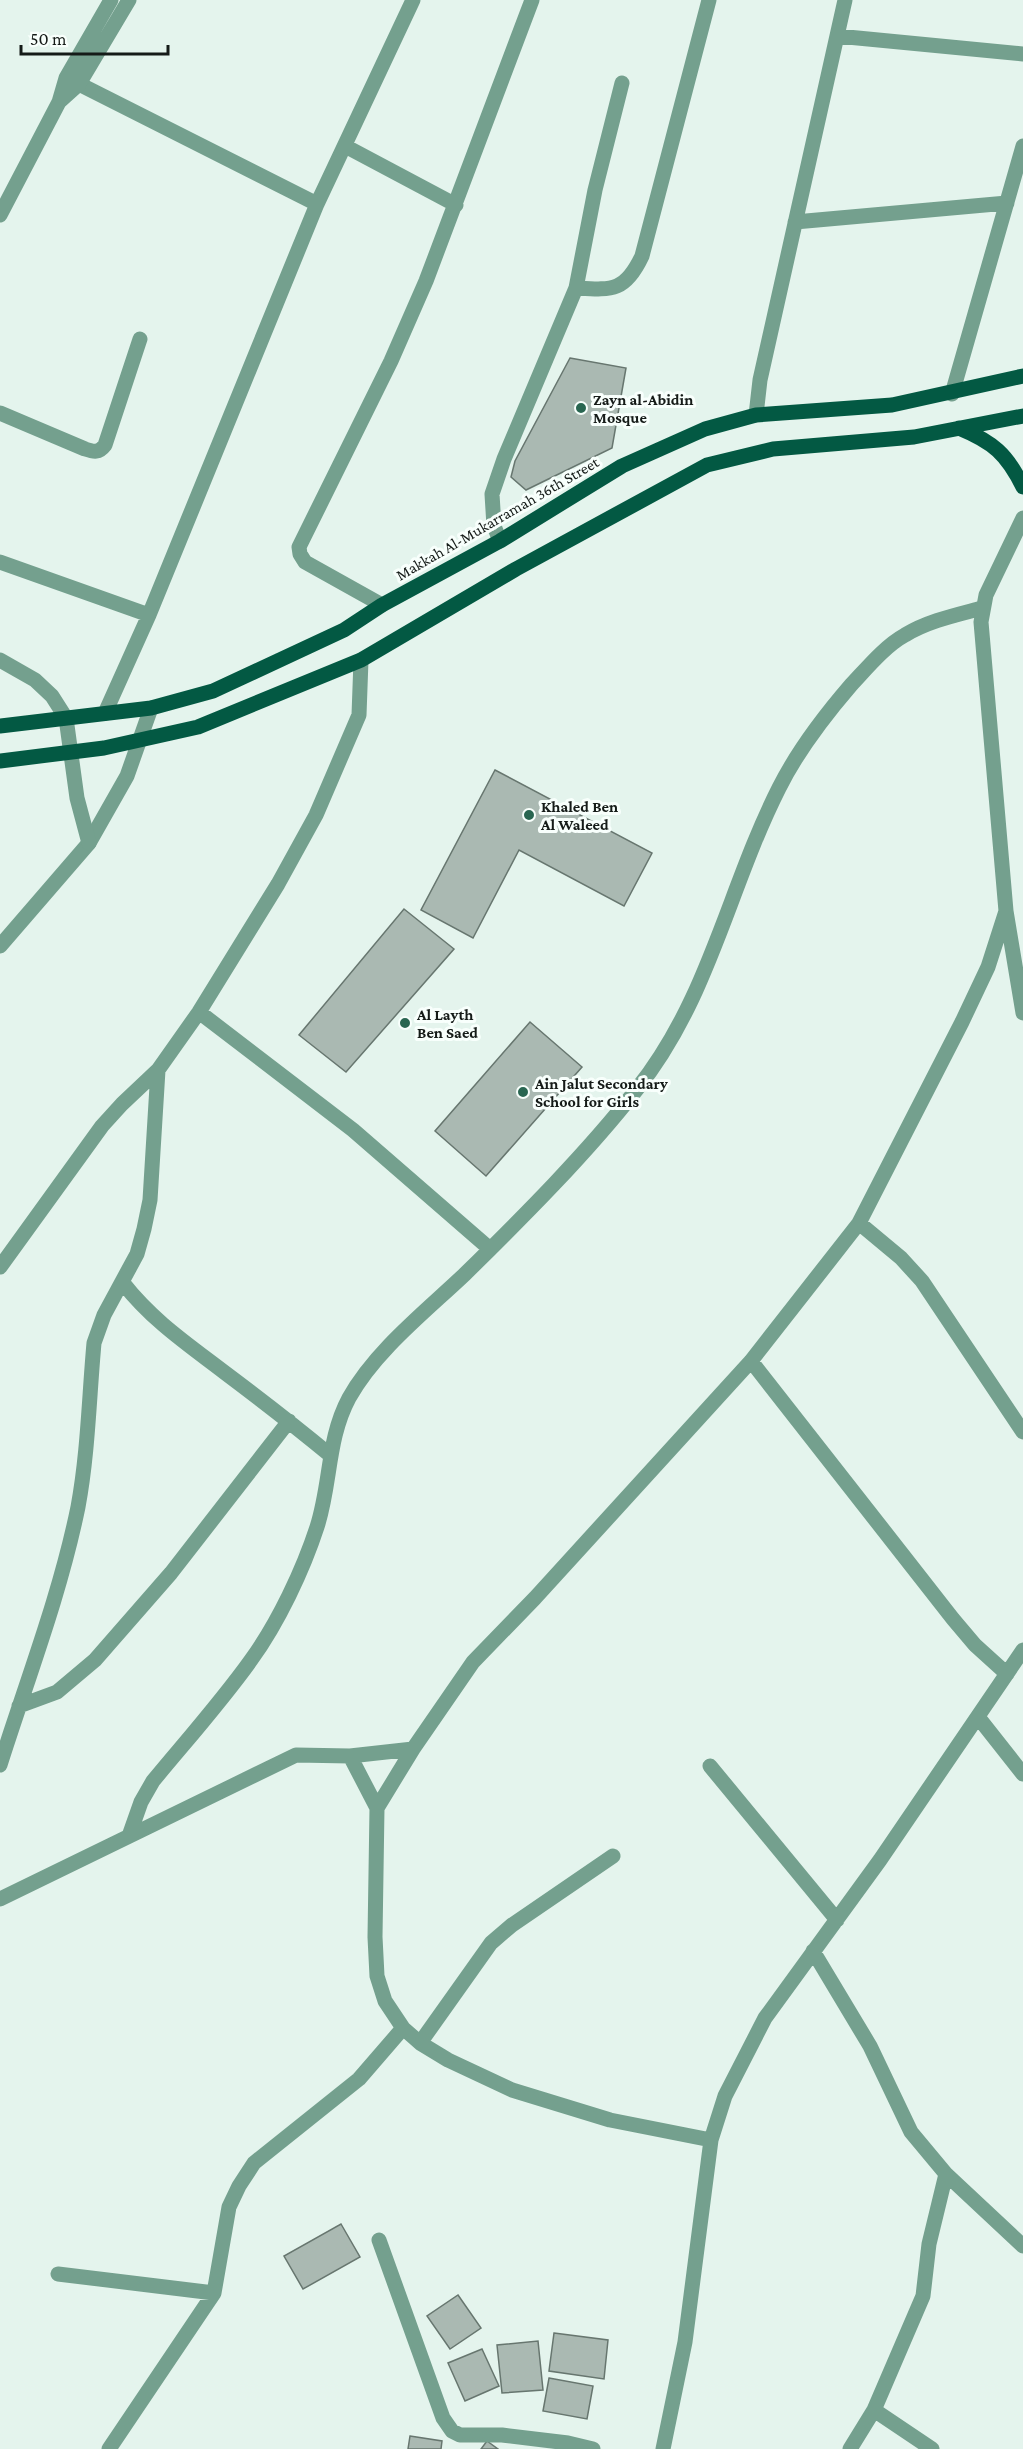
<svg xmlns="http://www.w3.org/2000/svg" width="1023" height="2449" font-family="'Crimson Pro',serif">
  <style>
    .building { fill: #aab9b2; stroke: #67766f; stroke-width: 1.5 }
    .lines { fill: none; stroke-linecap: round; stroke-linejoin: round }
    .minor { stroke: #74a08e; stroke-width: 15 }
    .tertiary { stroke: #74a08e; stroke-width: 15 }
    .primary { stroke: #035943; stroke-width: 15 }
    .poi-dot { fill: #296651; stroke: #f8fffc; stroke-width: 2 }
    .labels { text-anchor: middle; stroke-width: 6; stroke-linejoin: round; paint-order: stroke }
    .poi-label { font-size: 16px; font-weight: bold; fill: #151b18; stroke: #f8fffc; text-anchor: start }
    .street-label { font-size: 16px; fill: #151b18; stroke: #f8fffc }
  </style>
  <rect width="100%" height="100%" fill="#e4f4ed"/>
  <path class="building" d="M570,358L626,368L612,448L526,490L511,477L515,461Z
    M495,770L652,853L624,906L519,850L473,938L421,910Z
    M404,909L454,949L346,1072L299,1035Z
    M530,1022L582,1067L486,1176L435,1131Z
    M341,2224L360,2257L303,2289L284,2256Z
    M458,2295L481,2328L450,2349L427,2316Z
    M554,2333L608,2340L604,2379L549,2371Z
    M538,2341L543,2390L502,2393L497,2345Z
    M482,2349L499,2386L465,2401L448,2363Z
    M549,2378L593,2386L587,2419L543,2411Z
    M410,2436L442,2441L441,2449H408Z
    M487,2441L498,2449H481Z"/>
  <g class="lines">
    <path class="minor" d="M837,36L1023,54
      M79,84L317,204
      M345,146L456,205
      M795,222L1007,203
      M576,288C612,290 625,292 642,256L709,0
      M952,394L1023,146
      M0,413L85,449C94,452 99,453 105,445L140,339
      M756,415L760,380L845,0
      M1023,518L986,595L981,622L1006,911L1023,1013
      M500,541L494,526L492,494L504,459L576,288L595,190L622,83
      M0,562L149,615
      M382,605L305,562L300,554L299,547L391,361L426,281L532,0
      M105,713L149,615L317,204L413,0
      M0,946L89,843L127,776L151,708
      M199,1012L353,1130L490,1249
      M859,1223L901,1258L922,1281L1023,1432
      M0,1267L102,1126L122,1104L158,1070
      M123,1283C152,1320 186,1343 224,1372C260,1399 295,1426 330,1455
      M751,1361L953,1619L975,1645L1007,1674
      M19,1706L57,1692L95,1660L171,1573L289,1421
      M978,1717L1023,1774
      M350,1756L377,1808
      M0,1765C27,1680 60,1595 78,1507C88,1453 89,1398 94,1343L104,1315L137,1254L144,1229L150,1200L158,1070L199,1012L278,884L316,815L359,715L361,660
      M710,1766L837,1920
      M129,1836L141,1802L153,1781C186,1741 221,1702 251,1660C278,1623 303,1570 317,1527C331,1484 327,1439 349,1398C375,1351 426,1311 465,1274C524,1216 586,1154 637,1089C709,999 728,889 779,788C796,754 826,714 851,685C867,668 885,646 905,635C928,621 956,615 982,608
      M0,1899L296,1755L350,1756L413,1749
      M813,1951L870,2046L911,2132L946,2174L1023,2246
      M420,2043L491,1943L512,1925L613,1856
      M711,2140L610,2120L512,2090L448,2060L420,2043L403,2028L385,2001L377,1976L375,1937L377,1808L413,1749L473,1662L535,1598L751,1361L859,1223L962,1022L988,967L1006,911
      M379,2240L443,2418L452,2431L460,2435H502L568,2443L593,2449
      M58,2274L214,2293
      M874,2410L932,2449
      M109,2449L214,2293L229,2207L239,2186L254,2163L359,2079L403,2028
      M663,2449L685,2342L711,2140L725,2096L765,2018L880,1860L1023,1650
      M850,2449L874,2410L923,2296L929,2244L946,2174"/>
    <path class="tertiary" d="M59,102L79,84L129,0
      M0,215L59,102L66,78L111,0
      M0,660L35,680L52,696L66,718L77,798L89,843"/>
    <path class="primary" d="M959,428C993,442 1007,454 1023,487
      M0,726L151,708L213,691L344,630L382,605L500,541L622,466L705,429L756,415L892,405L1023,376
      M0,761L104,748L198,727L361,660L516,569L707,465L773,449L914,437L1023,416"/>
  </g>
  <g class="poi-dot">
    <circle cx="581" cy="408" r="6"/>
    <circle cx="529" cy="815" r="6"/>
    <circle cx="405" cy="1023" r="6"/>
    <circle cx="523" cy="1092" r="6"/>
  </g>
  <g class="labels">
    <g class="poi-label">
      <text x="593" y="405">Zayn al-Abidin<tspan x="593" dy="18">Mosque</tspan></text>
      <text x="541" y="812">Khaled Ben<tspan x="541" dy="18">Al Waleed</tspan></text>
      <text x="417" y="1020">Al Layth<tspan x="417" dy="18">Ben Saed</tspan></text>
      <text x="535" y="1089">Ain Jalut Secondary<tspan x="535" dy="18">School for Girls</tspan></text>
    </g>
    <g class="street-label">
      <text transform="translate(497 518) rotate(-30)" y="6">Makkah Al-Mukarramah 36th Street</text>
    </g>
  </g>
  <path d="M21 45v9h147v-9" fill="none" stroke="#151b18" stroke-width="3"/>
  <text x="30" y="45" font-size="18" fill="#151b18" stroke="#f8fffc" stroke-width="4.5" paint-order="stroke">50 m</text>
</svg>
